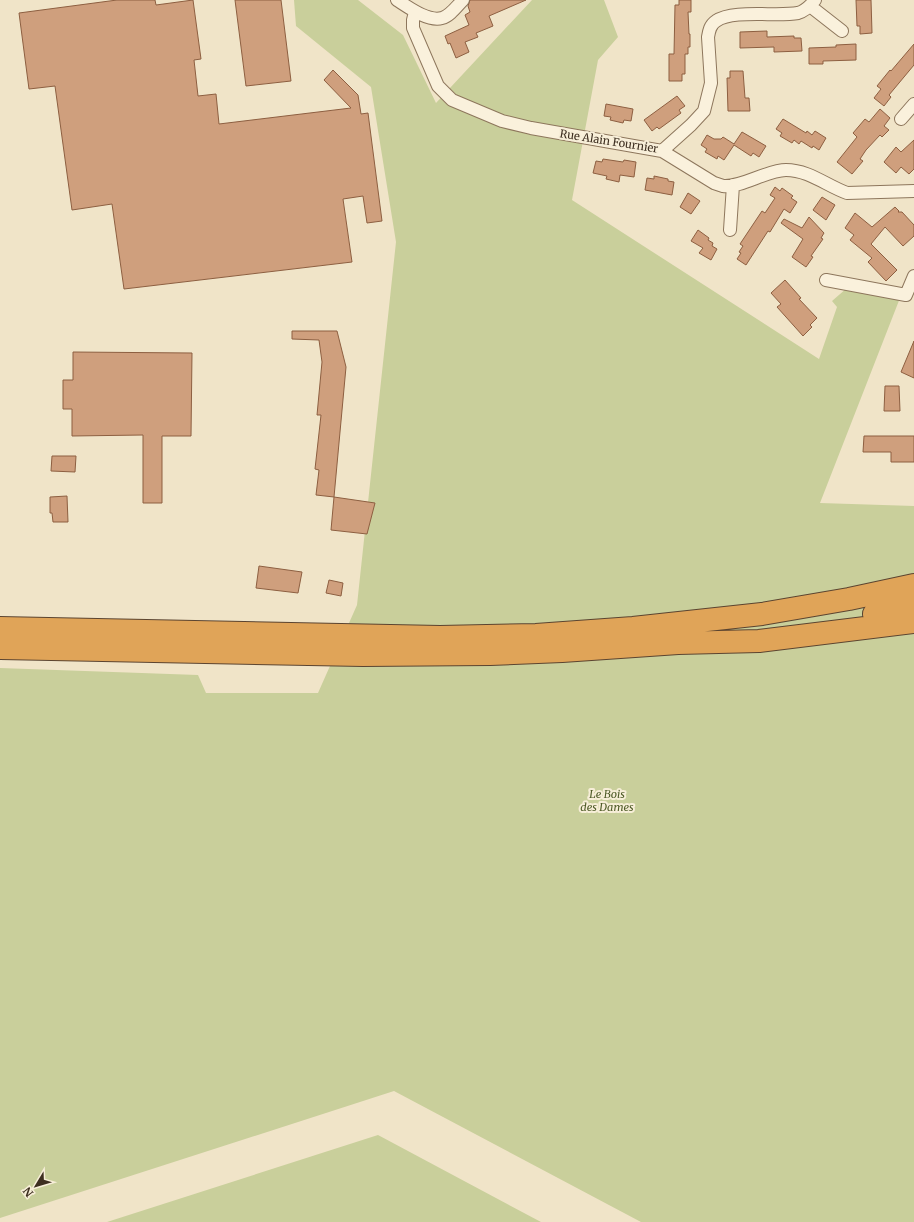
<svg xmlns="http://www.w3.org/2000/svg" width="914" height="1222" font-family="Merriweather,serif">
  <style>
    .green { fill: #c9cf9b }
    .building { fill: #cf9f7d; stroke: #8d5f41 }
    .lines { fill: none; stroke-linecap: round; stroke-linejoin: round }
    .street-casing { stroke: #8d765c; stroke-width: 14 }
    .highway-casing { stroke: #5b4430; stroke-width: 24 }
    .street { stroke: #faf1dc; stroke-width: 12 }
    .highway { stroke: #e0a458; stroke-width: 22 }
    .labels { text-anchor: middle; stroke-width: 4; stroke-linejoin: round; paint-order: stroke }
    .street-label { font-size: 11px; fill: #3d2e20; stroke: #f7eed8 }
    .park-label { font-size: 11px; font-style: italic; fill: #4d5a26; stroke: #f7eed8 }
  </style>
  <rect width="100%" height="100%" fill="#f0e4c8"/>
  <path class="green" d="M294,0H358L403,35L436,103L532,0H604L618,37L598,60L572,200L819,359L837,307L832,301L847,288L900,298L820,503L914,506V1222H641L394,1091L0,1218V668L198,675L206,693H318L357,605L396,242L371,87L296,26Z
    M378,1135L541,1222H107Z"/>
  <path class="building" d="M117,0H155L156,5L193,0L201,59L194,60L198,96L216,94L219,124L351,108L324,80L333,70L358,95L361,114L368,113L382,221L367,223L363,196L343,199L352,262L124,289L112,204L72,210L55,86L29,89L19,13Z
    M235,0H281L291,81L246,86Z
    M470,0H526L489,16L493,26L476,33L478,37L465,42L469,52L456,58L450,43L448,44L445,36L469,25L465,15L470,12L468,6Z
    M679,0H691V12H688L689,34H690V47H688V54H685V74H682V81H669V54H674L675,5H679Z
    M856,0H871L872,33L860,34V26H857Z
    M767,31V37L794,36V38H801L802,51L774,52V47L740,48V32Z
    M856,44V60L823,61V64H809V48L836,47V45Z
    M914,44V65L889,95L891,97L884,106L874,98L881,89L877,86L890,70L891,71Z
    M730,71H743L745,98H749L750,111H728L727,78H730Z
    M677,96L685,106L679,110L681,113L659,129L657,127L652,131L644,120Z
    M606,104L633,109L631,121L624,120L623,123L610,120L611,117L604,116Z
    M880,109L890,118L884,126L889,130L882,137L880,135L866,150L860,159L863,161L852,174L837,162L857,137L853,133L865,119L869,122Z
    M783,119L806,133L807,131L812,135L815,131L826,138L819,150L813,146L812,148L801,141L799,144L794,140L792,143L780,136L782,133L776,129Z
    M742,132L766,146L759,157L753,153L751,156L734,145L724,160L718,156L717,159L705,152L707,149L701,145L707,135L714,139H721L723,137L734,144Z
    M914,140V169L909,174L901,167L896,173L884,162L896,147L901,152Z
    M603,159L623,162L624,160L636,162L634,177L620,175L619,182L606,179L607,176L593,173L596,161L602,162Z
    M654,176L668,179V181L674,182L672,195L645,190L647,178L654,179Z
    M775,187L780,191L782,188L793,196L791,198L797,202L790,213L784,209L770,232L768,231L746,265L737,259L741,253L739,252L743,246L740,244L762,211L765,213L775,198L770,195Z
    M688,193L700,201L691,214L680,207Z
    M822,197L835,205L826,220L813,210Z
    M895,207L899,211L898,212H902L914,225V236L903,246L885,227L871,244L897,270L886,281L868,262L872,258L850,240L854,235L845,228L855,213L872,227Z
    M809,217L824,233L821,238L823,239L811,256L813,257L806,267L792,257L803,239L781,223L784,219L802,228Z
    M698,230L709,238L708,240L713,243L712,246L717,249L711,260L699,253L703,248L691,241Z
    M785,280L801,298L799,299L817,318L810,325L812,327L803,336L777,307L781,304L771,293Z
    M292,331H337L346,367L334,497L316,495L319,470L315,469L321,415H317L322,362L319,340L292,339Z
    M914,341V378L901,372Z
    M73,352L192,353L191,436H162V503H143V435L72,436V409H63V380H73Z
    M885,386H899L900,411H884Z
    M864,436H914V462H891V452H863Z
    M52,456H76L75,472L51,471Z
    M67,496L68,522H53L52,513H50V497Z
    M334,497L375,503L367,534L331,530Z
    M259,566L302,572L298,593L256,588Z
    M329,580L343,583L341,596L326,593Z"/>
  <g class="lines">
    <defs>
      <path id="street" d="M397,0C408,7 428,22 442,18C450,16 457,6 463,0
        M810,6L842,31
        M415,12L413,20V28L438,86L452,100L502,121L531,128L662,151L691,125L704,111L711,83L708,37C709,31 710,25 716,21C733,9 777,17 798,13C805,11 811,5 815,0
        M901,119L914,104
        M662,151L714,183C717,184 720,185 723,186C741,188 767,170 786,170C809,170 827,186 847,193L914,191
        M730,230L733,185
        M826,280L906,295L914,276"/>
      <path id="highway" d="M874,614L914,605
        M0,628L440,637L536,635L633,628L762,614L849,599L914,585
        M0,648L363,655L490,654L562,651L678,643L759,641L914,622"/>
    </defs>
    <use href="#street" class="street-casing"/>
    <use href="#highway" class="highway-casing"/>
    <use href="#street" class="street"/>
    <use href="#highway" class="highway"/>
  </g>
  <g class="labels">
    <g class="street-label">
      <text transform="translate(609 141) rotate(9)" y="4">Rue Alain Fournier</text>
    </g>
    <g class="park-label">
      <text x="607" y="798">Le Bois<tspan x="607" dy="13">des Dames</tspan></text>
    </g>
  </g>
  <g transform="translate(36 1186) rotate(232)" stroke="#f7eed8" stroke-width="3" paint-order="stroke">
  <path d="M0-3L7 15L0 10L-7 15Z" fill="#3d2e20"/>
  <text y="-6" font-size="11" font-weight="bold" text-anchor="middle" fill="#3d2e20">N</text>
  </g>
</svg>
